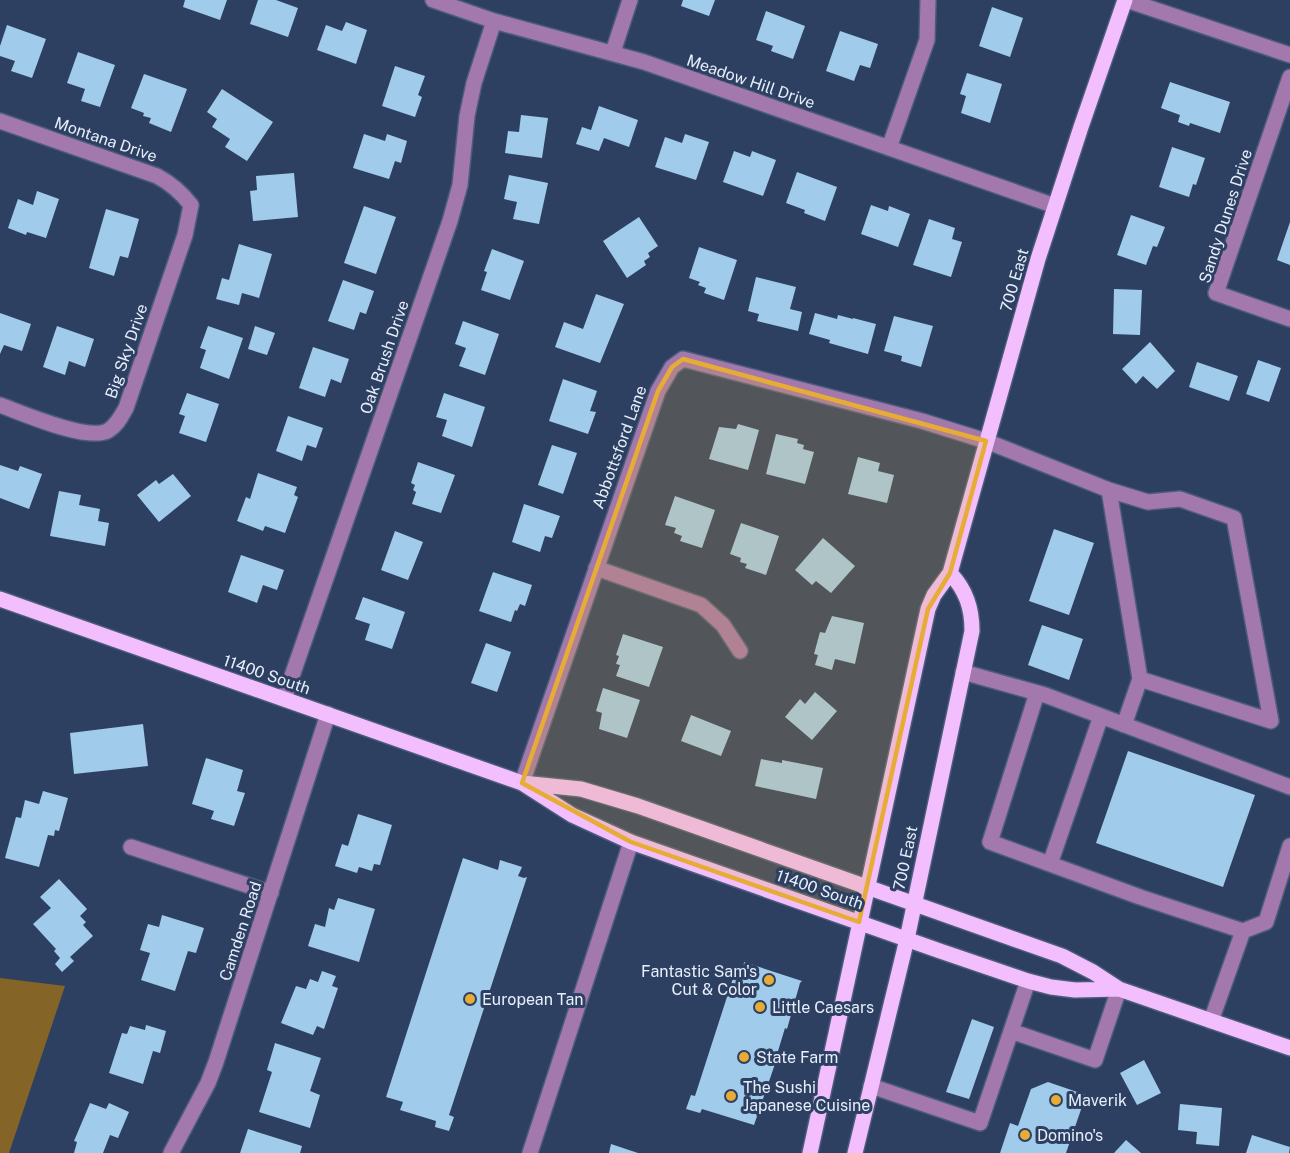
<svg xmlns="http://www.w3.org/2000/svg" width="1290" height="1153" font-family="'Public Sans',sans-serif">
  <style>
    .green { fill: #846427 }
    .building { fill: #a0cbeb }
    .lines { fill: none; stroke-linecap: round; stroke-linejoin: round }
    .minor-casing { stroke: #4b5c7a; stroke-width: 18 }
    .major-casing { stroke: #4b5c7a; stroke-width: 18 }
    .minor { stroke: #a378ac; stroke-width: 15 }
    .major { stroke: #f2befd; stroke-width: 15 }
    .marked { fill: #e6ac36; fill-opacity: 0.2; stroke: #e6ac36; stroke-width: 4.5; stroke-linejoin: round }
    .poi-dot { fill: #e6ac36; stroke: #2d4062; stroke-width: 2 }
    .labels { text-anchor: middle; stroke-width: 6; stroke-linejoin: round; paint-order: stroke }
    .street-label { font-size: 16px; fill: #e7eefb; stroke: #2d4062 }
    .poi-label { font-size: 16px; fill: #e7eefb; stroke: #2d4062; text-anchor: start }
  </style>
  <rect width="100%" height="100%" fill="#2d4062"/>
  <path class="green" d="M0,978L65,986L9,1153H0Z"/>
  <path class="building" d="M185,0H227L220,20L183,7Z
    M258,0H276L298,8L288,37L250,24Z
    M683,0H715L709,16L681,6Z
    M992,7L1023,18L1010,57L979,46Z
    M766,11L805,26L793,59L771,51L773,46L756,40Z
    M346,22L367,30L356,64L317,50L326,25L342,31Z
    M7,25L46,39L32,78L11,71L15,61L0,56V46Z
    M840,31L878,44L870,68L860,65L854,81L826,71Z
    M78,52L115,65L100,107L81,101L85,89L67,83Z
    M395,66L425,76L418,95L422,97L415,117L382,106Z
    M967,73L1002,84L990,123L961,113L966,96L960,94Z
    M144,74L187,89L171,132L149,123L151,118L143,116L144,113L131,108Z
    M1170,82L1230,102L1220,133L1190,123L1189,126L1178,122L1180,115L1161,108Z
    M222,89L273,122L247,161L225,147L230,139L212,127L217,119L207,112Z
    M599,106L638,120L629,147L604,138L599,151L576,144L582,127L591,130Z
    M521,115L548,118L542,158L505,153L508,131L519,132Z
    M364,134L385,141L387,134L407,141L401,163L395,161L389,179L353,168Z
    M685,134L709,142L696,180L655,167L665,137L682,143Z
    M1172,147L1205,158L1196,185L1193,184L1189,197L1159,187Z
    M734,151L750,157L752,151L776,160L763,196L723,182Z
    M797,172L837,187L825,221L804,213L805,210L786,203Z
    M294,173L298,217L253,221L250,191L257,190L256,176Z
    M509,175L548,183L539,224L513,219L517,202L504,199Z
    M37,191L59,199L46,238L27,232L26,235L8,228L18,199L33,205Z
    M871,205L888,211L889,206L910,214L898,247L861,234Z
    M364,206L396,217L376,274L344,263Z
    M106,209L139,219L128,258L120,256L114,276L89,268Z
    M1131,215L1165,227L1157,247L1153,246L1146,265L1117,255Z
    M639,217L658,246L648,253L650,257L644,261L646,265L627,278L603,241Z
    M929,219L955,228L952,239L962,242L951,277L913,265Z
    M1290,222V265L1277,260Z
    M239,244L272,254L259,298L242,293L239,305L216,299L222,278L229,280Z
    M699,247L737,260L724,300L704,293L706,288L698,285L700,282L689,278Z
    M492,249L524,261L510,300L481,290L487,272L484,271Z
    M756,277L796,287L790,309L802,312L798,331L757,321L759,314L748,311Z
    M343,280L374,291L366,314L360,312L354,330L328,321Z
    M1114,289L1142,290L1140,335L1113,334Z
    M596,294L624,304L600,363L555,347L564,322L583,329Z
    M0,313L31,324L22,351L4,345L0,354Z
    M815,313L837,319L838,315L853,319V318L876,324L868,354L829,343L830,340L809,334Z
    M894,316L933,326L921,367L901,361L902,356L884,351Z
    M463,321L499,334L485,375L459,366L466,348L455,344Z
    M57,326L94,339L85,367L69,361L65,375L43,367Z
    M208,326L243,338L229,379L200,368L206,350L200,348Z
    M255,326L275,333L267,355L248,349Z
    M1150,342L1175,371L1157,389L1143,376L1136,384L1122,369Z
    M313,347L349,359L341,383L331,379L325,397L299,388Z
    M1258,360L1281,368L1269,402L1246,394Z
    M1197,362L1238,376L1229,401L1189,387Z
    M563,379L597,391L590,411L596,412L588,434L549,421Z
    M187,393L219,404L206,442L179,433L185,416L179,414Z
    M444,393L485,407L472,447L442,436L447,420L436,417Z
    M288,416L323,428L316,448L307,445L302,461L276,451Z
    M738,424L759,430L748,470L709,459L719,427L736,429Z
    M776,434L798,439L797,443L804,445L803,449L814,452L805,484L766,474Z
    M552,445L577,453L563,494L538,485Z
    M858,457L880,463L878,471L894,475L887,503L848,494Z
    M418,462L455,475L441,513L412,504L416,492L413,490L415,485L411,483Z
    M0,465L18,471L20,466L42,474L29,509L0,498Z
    M258,473L297,487L294,495L298,497L285,533L265,526L263,531L237,521L246,497L250,499Z
    M173,474L191,496L159,522L137,495L156,480L159,484Z
    M59,491L81,495L79,505L100,509L98,521L109,523L105,546L50,536Z
    M675,496L715,510L702,548L680,541L682,536L674,533L676,528L665,525Z
    M524,504L560,516L552,538L545,536L540,552L512,542Z
    M741,523L779,536L766,575L745,568L747,564L740,562L741,558L730,554Z
    M1054,529L1094,543L1069,615L1029,601Z
    M395,531L423,542L408,580L381,570Z
    M823,538L855,566L831,593L816,581L812,585L795,570Z
    M241,555L284,570L277,590L263,585L257,603L228,592Z
    M493,572L532,585L525,606L520,604L517,611L515,610L511,622L479,611Z
    M363,597L405,612L392,649L365,640L370,624L355,619Z
    M832,616L864,623L855,664L835,659L832,670L815,665L818,655L814,654L820,632L825,633Z
    M1042,625L1083,639L1069,680L1028,665Z
    M623,634L663,647L649,687L616,676L620,665L616,664L619,656L616,655Z
    M486,643L511,652L497,692L471,683Z
    M603,688L640,700L627,738L599,729L602,713L596,711Z
    M815,692L837,711L812,740L785,717L800,699L805,704Z
    M691,715L731,731L721,756L681,741Z
    M143,724L148,766L74,774L70,733Z
    M1128,751L1255,795L1223,887L1096,843Z
    M206,758L243,770L237,791L245,793L234,826L211,819L214,811L192,804Z
    M761,759L782,763V760L823,768L816,799L755,786Z
    M43,791L68,798L59,831L55,830L54,836L48,835L39,867L5,858L16,817L21,818L25,800L39,804Z
    M358,814L392,825L380,865L374,864L372,871L359,867L357,873L335,866L342,844L348,846Z
    M463,858L498,870L500,860L522,867L518,876L524,878L527,877L449,1115L454,1117L449,1131L435,1127L436,1121L400,1110L403,1102L386,1097Z
    M59,879L87,909L80,916L86,922L83,925L93,936L70,957L74,961L62,972L55,964L60,958L54,951L56,949L33,924L51,908L40,897Z
    M338,898L375,909L359,962L308,946L315,924L325,927L329,908L334,910Z
    M162,915L204,928L196,953L188,951L175,991L141,980L150,953L140,950L148,924L159,927Z
    M744,962L802,981L800,983L787,1029L785,1028L775,1061H776L754,1125L702,1109L700,1113L686,1109L691,1095L695,1096L736,969L743,972Z
    M322,971L336,976L332,986L338,988L324,1029L317,1026L313,1035L281,1023L296,986L306,989L310,979L318,982Z
    M972,1019L994,1027L969,1099L946,1092Z
    M146,1025L166,1031L160,1053L153,1051L143,1084L109,1073L122,1033L127,1034L130,1026L145,1030Z
    M275,1043L321,1058L310,1091L320,1095L310,1128L259,1112L272,1072L267,1070Z
    M1144,1060L1161,1093L1137,1105L1120,1073Z
    M1048,1082L1086,1095L1066,1153H1000L1010,1123L1018,1126L1031,1089Z
    M90,1103L106,1109L109,1103L129,1112L118,1138L110,1135L103,1153H74L77,1142L74,1141Z
    M1180,1104L1222,1108L1219,1146L1196,1144L1197,1132L1178,1130Z
    M248,1129L302,1146L300,1153H240Z
    M1252,1135L1290,1147L1289,1153H1246Z
    M1126,1140L1141,1153H1114Z
    M611,1144L638,1153H609Z"/>
  <g class="lines">
    <defs>
      <path id="minor" d="M433,0L494,21L644,62L1055,206
        M1126,0L1290,55
        M613,52L630,0
        M1290,77L1216,293L1290,319
        M0,121L157,176C172,184 181,192 191,205L185,235L126,408C121,417 117,425 109,430C90,443 22,413 0,405
        M889,148L927,40L928,0
        M596,568L701,605L723,625L740,651
        M963,672L1045,695L1290,787
        M1037,693L990,842L1050,864
        M284,699L450,221L460,185L467,116L474,83L494,21
        M1101,716L1050,864L1140,897L1243,931
        M1124,725L1140,679
        M522,783L658,391L672,367L683,359L922,421L986,441L1109,490L1148,502L1180,499L1234,518L1271,721L1140,679L1109,490
        M131,847L271,893
        M1211,1021L1243,931L1266,922L1290,846
        M1011,1031L1095,1060L1119,989
        M871,1086L980,1123L1028,981
        M171,1153L208,1083L216,1062L328,714
        M530,1153L631,842"/>
      <path id="major" d="M0,599L522,783L572,815L631,842L940,951L1028,981L1051,987L1075,990L1119,989
        M522,783L581,789L638,806L1062,956L1093,972L1119,989L1290,1048
        M810,1153L928,609L934,595L950,573L1038,259L1081,127L1125,0
        M855,1153L907,939L972,631C972,608 966,590 950,573"/>
    </defs>
    <use href="#minor" class="minor-casing"/>
    <use href="#major" class="major-casing"/>
    <use href="#minor" class="minor"/>
    <use href="#major" class="major"/>
  </g>
  <path class="marked" d="M683,359L986,441L950,573L928,609L859,922L631,842L522,783L658,391L672,367Z"/>
  <g class="poi-dot">
    <circle cx="769" cy="980" r="6"/>
    <circle cx="470" cy="999" r="6"/>
    <circle cx="760" cy="1007" r="6"/>
    <circle cx="744" cy="1057" r="6"/>
    <circle cx="731" cy="1096" r="6"/>
    <circle cx="1056" cy="1100" r="6"/>
    <circle cx="1025" cy="1135" r="6"/>
  </g>
  <g class="labels">
    <g class="street-label">
      <text transform="translate(751 81) rotate(19)" y="6">Meadow Hill Drive</text>
      <text transform="translate(106 139) rotate(19)" y="6">Montana Drive</text>
      <text transform="translate(1225 216) rotate(-72)" y="6">Sandy Dunes Drive</text>
      <text transform="translate(1014 280) rotate(-74)" y="6">700 East</text>
      <text transform="translate(126 351) rotate(-71)" y="6">Big Sky Drive</text>
      <text transform="translate(384 357) rotate(-71)" y="6">Oak Brush Drive</text>
      <text transform="translate(619 447) rotate(-70)" y="6">Abbottsford Lane</text>
      <text transform="translate(267 674) rotate(19)" y="6">11400 South</text>
      <text transform="translate(905 858) rotate(-78)" y="6">700 East</text>
      <text transform="translate(820 889) rotate(19)" y="6">11400 South</text>
      <text transform="translate(240 931) rotate(-72)" y="6">Camden Road</text>
    </g>
    <g class="poi-label">
      <text x="757" y="977" text-anchor="end">Fantastic Sam's<tspan x="757" dy="18">Cut &amp; Color</tspan></text>
      <text x="482" y="1005">European Tan</text>
      <text x="772" y="1013">Little Caesars</text>
      <text x="756" y="1063">State Farm</text>
      <text x="743" y="1093">The Sushi<tspan x="743" dy="18">Japanese Cuisine</tspan></text>
      <text x="1068" y="1106">Maverik</text>
      <text x="1037" y="1141">Domino's</text>
    </g>
  </g>
</svg>
